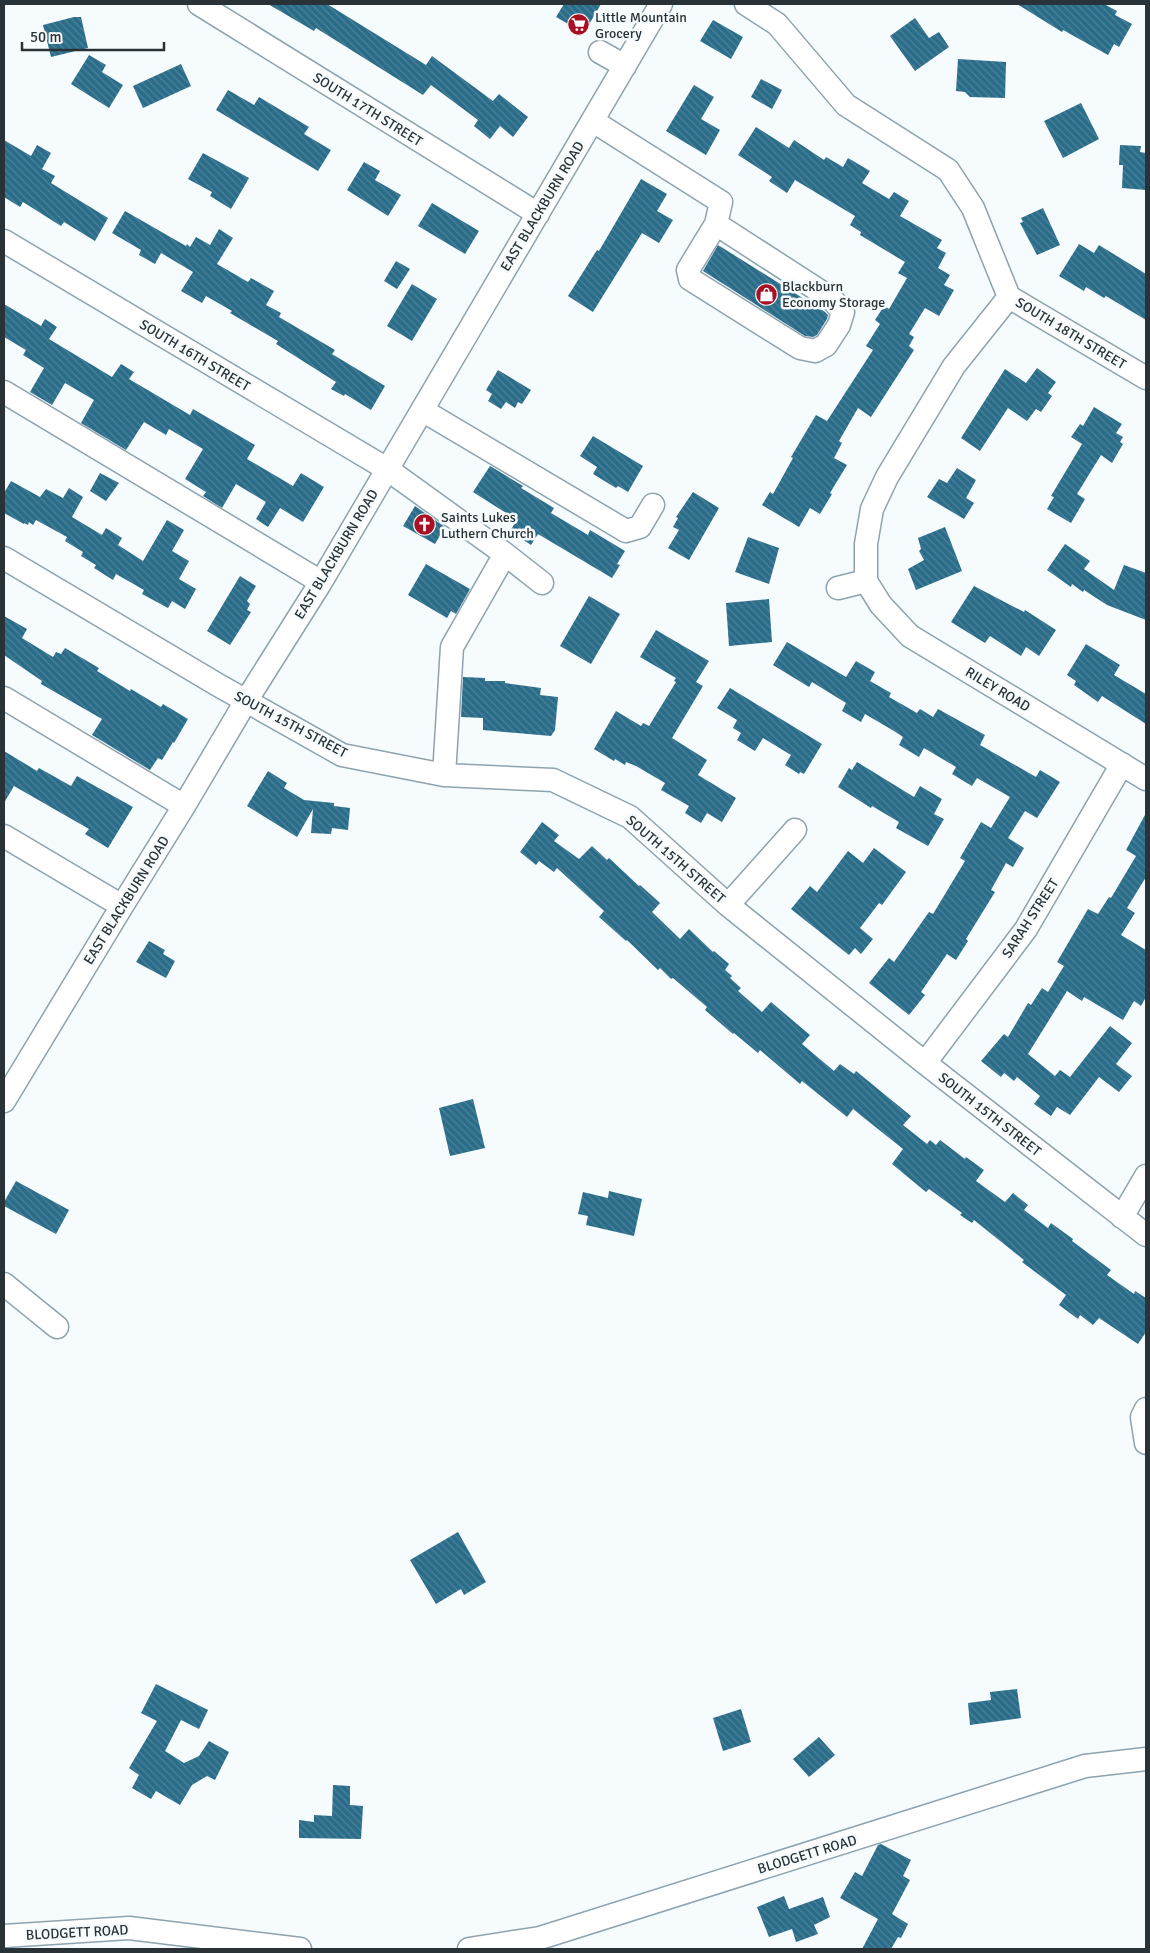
<svg xmlns="http://www.w3.org/2000/svg" width="1150" height="1953" font-family="Signika,sans-serif">
  <style>
    .building { fill: url(#building-back-hatch) }
    .lines { fill: none; stroke-linecap: round; stroke-linejoin: round }
    .minor-casing { stroke: #8da3af; stroke-width: 25 }
    .minor { stroke: #fff; stroke-width: 22 }
    .labels { text-anchor: middle; stroke-width: 5; stroke-linejoin: round; paint-order: stroke }
    .poi-label { font-size: 14px; fill: #293237; stroke: #f6fbfd; text-anchor: start }
    .street-label { font-size: 14px; fill: #293237; stroke: #f6fbfd }
  </style>
  <defs>
    <pattern id="building-back-hatch" width="6" height="6" patternUnits="userSpaceOnUse" patternTransform="scale(1.25)"><rect width="6" height="6" fill="#2a6d8a"/><path d="M-1 5l2 2M0 0l6 6M5-1l2 2" fill="none" stroke="#4f8298"/></pattern>
  </defs>
  <rect width="100%" height="100%" fill="#f6fbfd"/>
  <path class="building" d="M268,4H327L426,65L432,56L493,101L499,94L528,117L513,137L500,126L490,139L474,126L478,120L431,85L423,95L316,28L314,31Z
    M564,4H601L584,33L556,17Z
    M1017,4H1104L1117,11L1115,15L1132,24L1119,47L1114,44L1108,55L1063,30L1062,32Z
    M74,17H81L88,48L51,57L43,25Z
    M915,18L929,38L939,32L949,47L915,71L890,36Z
    M713,20L743,37L731,59L700,41Z
    M89,55L106,65L102,72L123,85L109,108L71,84Z
    M958,59L1006,62L1005,98L970,97L965,92L956,91Z
    M181,64L191,86L143,108L133,86Z
    M761,79L782,90L772,109L751,97Z
    M694,85L714,97L701,119L720,130L706,155L666,131Z
    M228,90L254,105L259,97L309,127L304,134L331,150L318,171L216,110Z
    M1081,103L1099,139L1063,158L1044,121Z
    M756,127L789,148L794,140L824,160L826,157L843,167L848,158L870,171L862,183L889,199L894,192L909,201L900,216L942,240L937,248L946,253L938,268L950,275L944,285L954,290L939,316L925,308L909,334L914,337L909,346L914,350L871,417L858,408L839,441L842,443L834,458L847,465L830,493L832,494L820,514L810,508L799,527L762,505L770,492L773,494L793,458L791,457L816,415L827,421L873,350L866,346L880,324L875,320L884,306L889,309L907,278L898,273L905,262L860,235L861,232L850,225L855,216L795,180L787,193L769,181L772,177L738,155Z
    M4,140L31,156L37,145L51,153L42,169L55,176L51,183L108,218L95,241L64,222L61,226L23,202L20,207L4,197Z
    M1120,145L1141,146L1140,152L1146,153V190L1122,188L1123,165H1119Z
    M203,153L249,178L231,209L210,196L212,192L188,179Z
    M364,162L380,171L375,180L401,195L388,216L347,190Z
    M641,179L667,194L657,211L673,220L659,243L642,233L593,312L568,296L597,250L599,251Z
    M432,203L479,231L465,254L418,226Z
    M1043,208L1060,245L1037,255L1020,223L1023,222L1021,218Z
    M125,211L186,246L187,244L190,247L196,237L210,245L219,229L233,238L217,264L248,282L251,278L274,291L266,305L281,313L279,317L335,350L332,354L385,386L371,410L345,394L344,396L331,389L336,382L276,344L278,341L230,313L232,311L206,296L202,303L181,291L193,272L161,253L155,264L139,255L141,250L112,233Z
    M1079,244L1094,253L1099,245L1146,274V320L1106,296L1104,298L1086,287L1084,291L1059,276Z
    M718,245L825,312L828,315L827,319L817,335L813,337L805,336L703,271Z
    M396,261L410,269L397,289L384,281Z
    M412,284L437,299L412,341L387,326Z
    M4,304L41,326L45,319L57,327L49,339L112,377L121,364L134,372L129,379L190,415L193,409L255,445L247,459L293,486L301,473L324,487L303,522L280,508L268,527L256,519L266,502L236,484L222,508L203,496L206,492L185,479L203,449L169,429L166,435L144,422L126,450L81,423L94,400L65,383L52,405L30,392L44,368L23,355L26,350L4,337Z
    M1037,368L1056,382L1048,393L1052,396L1041,412L1036,409L1027,421L1008,408L980,451L961,438L1005,369L1026,383Z
    M498,370L531,390L522,404L518,402L515,408L506,402L501,409L488,401L492,394L486,390Z
    M1094,407L1122,424L1116,433L1123,437L1120,442L1123,444L1112,463L1101,455L1077,494L1085,499L1071,523L1047,509L1054,497L1051,496L1082,444L1071,437L1080,424L1083,426Z
    M593,436L643,466L628,492L618,486L616,488L593,474L597,467L580,456Z
    M490,466L523,486L521,488L554,508L551,513L588,535L590,530L625,551L617,564L620,565L612,578L538,534L531,545L510,531L517,520L473,492Z
    M957,468L976,480L966,498L974,503L964,519L927,497L939,479L947,483Z
    M100,473L119,483L106,501L90,491Z
    M11,481L40,497L46,489L63,498L69,488L83,497L72,517L102,535L106,528L122,538L118,545L143,561L167,520L184,530L172,551L189,561L179,579L196,589L185,609L172,601L168,608L142,594L144,590L116,574L113,580L94,568L96,565L81,556L83,552L65,541L67,537L36,520L33,525L29,522L28,525L24,523V524L4,513V493Z
    M693,492L719,508L689,560L668,548L679,530L673,527L678,518L676,517Z
    M415,506L445,527L435,544L403,526Z
    M945,527L962,571L916,590L908,569L924,560L919,551L921,549L918,538Z
    M748,537L779,548L769,584L735,572Z
    M1065,544L1090,561L1084,569L1114,590L1124,565L1146,573V620L1107,605L1084,590L1083,592L1072,584L1071,587L1047,570Z
    M426,564L470,589L456,614L451,611L447,618L408,595Z
    M240,576L256,586L247,601L250,604L247,610L251,612L230,645L207,631Z
    M974,586L1024,612L1025,610L1056,630L1039,656L1026,647L1021,656L990,636L985,643L951,622Z
    M589,596L620,614L591,664L560,646Z
    M769,599L772,642L729,646L726,603Z
    M4,616L27,629L22,638L53,657L56,652L61,654L65,648L99,668L97,671L130,691L131,689L161,707L163,704L188,719L174,743L173,742L162,760L158,758L150,770L92,735L102,719L41,684L42,681L4,655Z
    M656,630L709,661L696,682L703,686L672,738L707,760L698,775L736,798L722,822L707,813L701,823L685,813L689,806L661,790L665,783L636,766L626,762L625,765L615,759L614,761L594,749L616,711L641,726L643,723L649,726L676,682L674,681L676,678L640,657Z
    M787,642L846,677L856,661L875,672L870,681L891,693L889,697L917,713L920,709L933,717L938,709L985,735L980,745L1036,777L1040,770L1060,782L1037,818L1025,811L1008,838L1024,848L1013,867L1006,863L991,890L995,892L966,939L968,941L956,960L947,954L921,992L925,995L909,1015L869,983L889,958L894,962L929,912L933,914L965,861L960,858L981,822L991,828L1010,797L977,778L972,786L952,774L956,767L924,748L919,757L899,745L903,737L894,731L865,714L861,722L842,711L846,703L812,682L809,687L773,665Z
    M1086,644L1120,665L1114,675L1146,694V724L1102,696L1098,702L1074,685L1076,681L1067,675Z
    M463,677L485,678V681H505V683L541,688L540,695L558,697L555,730L551,736L483,730V718L461,717Z
    M730,688L822,744L804,774L800,772L799,774L785,765L791,755L763,738L755,751L737,740L741,733L733,728L737,720L717,708Z
    M4,751L37,771L39,768L71,786L77,776L133,807L108,848L85,834L89,829L14,786L4,803Z
    M857,762L914,797L920,786L942,799L934,814L944,819L928,846L896,828L899,822L872,806L871,808L838,787L849,768L852,770Z
    M268,771L287,783L284,788L304,800L334,803V806L350,808L348,830L332,828L331,834L311,833L313,809L297,837L247,806Z
    M1146,813V877L1127,908L1135,913L1121,935L1146,950V997L1141,1006L1134,1001L1123,1020L1084,997L1082,1001L1067,991L1028,1054L1055,1076L1060,1070L1070,1077L1110,1026L1132,1043L1116,1064L1132,1076L1119,1092L1099,1077L1070,1115L1057,1107L1051,1116L1034,1104L1040,1096L1017,1077L1014,1081L1004,1073L1001,1077L981,1061L1004,1034L1008,1037L1028,1003L1031,1005L1042,988L1048,992L1064,966L1057,962L1088,909L1098,914L1109,897L1111,898L1136,856L1126,850Z
    M542,822L559,835L554,841L579,859L592,846L607,860L609,858L639,886L640,885L660,903L652,912L680,939L689,929L713,952L714,951L729,964L725,970L732,976L730,978L741,988L738,991L762,1012L771,1002L810,1035L802,1044L834,1071L840,1064L854,1074L856,1071L911,1116L903,1125L927,1144L930,1140L936,1145L940,1140L965,1159L966,1157L984,1170L976,1181L1005,1202L1013,1193L1028,1205L1024,1210L1048,1228L1051,1223L1073,1239L1072,1241L1111,1270L1107,1275L1134,1294L1135,1291L1146,1298V1332L1138,1344L1099,1318L1093,1325L1080,1315L1078,1319L1059,1305L1066,1295L1022,1262L1024,1260L974,1220L972,1223L960,1215L962,1213L929,1189L926,1192L892,1164L903,1149L853,1109L847,1117L802,1081L800,1084L760,1050L758,1053L734,1033L733,1034L705,1010L707,1007L673,978L671,979L660,968L658,970L627,940L626,941L599,917L604,911L557,868L554,872L539,861L536,865L520,852Z
    M874,848L906,872L882,905L879,903L860,928L873,939L861,954L855,948L849,955L791,909L810,886L817,892L848,851L863,863Z
    M149,941L165,950L163,954L175,961L166,978L136,962Z
    M473,1099L485,1148L450,1156L439,1108Z
    M16,1181L69,1210L56,1234L4,1206V1202Z
    M609,1191L642,1199L634,1236L586,1225L588,1216L578,1214L583,1192L608,1198Z
    M458,1532L486,1582L464,1595L461,1589L436,1604L410,1560Z
    M156,1684L208,1710L199,1729L181,1720L165,1751L184,1763L199,1756L209,1741L229,1752L215,1780L207,1776L192,1785L180,1805L156,1791L151,1799L132,1788L139,1775L129,1768L157,1721L141,1713Z
    M1017,1689L1021,1718L970,1725L968,1703L991,1700L990,1692Z
    M741,1709L751,1742L723,1751L713,1718Z
    M819,1737L835,1755L809,1777L793,1759Z
    M333,1785L350,1786V1805L363,1806L361,1839L299,1838V1820L314,1822V1815L332,1816Z
    M881,1844L911,1860L903,1876L910,1880L892,1914L908,1924L901,1938L898,1937L891,1949H862L878,1919L840,1898L855,1872L862,1876L878,1845Z
    M784,1896L789,1909L823,1897L830,1917L814,1925L818,1934L796,1942L792,1929L769,1937L757,1907Z"/>
  <g class="lines">
    <defs>
      <path id="minor" d="M199,4L538,214
        M746,4L777,24L846,105L948,170L973,208L1009,297L1146,378
        M600,52L625,66
        M593,121L721,202L716,224L832,299L843,312L839,325L826,345L815,351L800,348L690,279L688,270L716,224
        M4,241L387,469L505,554L542,583
        M1009,297L954,366L887,477L872,509L866,544V581L881,605L910,636L1146,779
        M4,392L321,582
        M422,410L626,531L640,527L653,505
        M4,558L218,685L342,755L444,775L553,780L630,817L728,905L925,1063L1146,1235
        M838,588L866,581
        M4,698L184,806
        M444,775L452,647L505,554
        M4,836L122,906
        M728,905L795,830
        M925,1063L1026,929L1122,764
        M4,1101L122,906L184,806L246,701L321,582L661,4
        M1122,1217L1146,1176
        M4,1284L57,1327
        M1146,1409L1142,1417L1146,1443
        M4,1936L129,1928L300,1949
        M469,1949L540,1938L1085,1766L1146,1759"/>
    </defs>
    <use href="#minor" class="minor-casing"/>
    <use href="#minor" class="minor"/>
  </g>
  <defs>
    <symbol id="supermarket-disc" viewBox="-11 -11 22 22"><circle r="9.5" fill="#a81023" stroke="#f6fbfd"/><path d="M-6-5.5h2.5l.6 2H6L4.5 2H-2.5L-4.4-4H-6ZM-1.5 3.2a1.3 1.3 0 1 0 .1 0ZM3 3.2a1.3 1.3 0 1 0 .1 0Z" fill="#fff"/></symbol>
    <symbol id="shop-disc" viewBox="-11 -11 22 22"><circle r="9.5" fill="#a81023" stroke="#f6fbfd"/><path d="M-5-2.5h2.3a2.7 3.5 0 0 1 5.4 0H5L5.5 6h-11ZM-1.5-2.5h3a1.5 2.3 0 0 0-3 0Z" fill="#fff"/></symbol>
    <symbol id="church-disc" viewBox="-11 -11 22 22"><circle r="9.5" fill="#a81023" stroke="#f6fbfd"/><path d="M-1.2-6h2.4v3.5h3.3v2.4h-3.3V6h-2.4V-.1h-3.3v-2.4h3.3Z" fill="#fff"/></symbol>
  </defs>
  <g fill-rule="evenodd">
    <use href="#supermarket-disc" x="566" y="12" width="25" height="25"/>
    <use href="#shop-disc" x="754" y="282" width="25" height="25"/>
    <use href="#church-disc" x="412" y="512" width="25" height="25"/>
  </g>
  <g class="labels">
    <g class="poi-label">
      <text x="595" y="22">Little Mountain<tspan x="595" dy="16">Grocery</tspan></text>
      <text x="782" y="291">Blackburn<tspan x="782" dy="16">Economy Storage</tspan></text>
      <text x="441" y="522">Saints Lukes<tspan x="441" dy="16">Luthern Church</tspan></text>
    </g>
    <g class="street-label">
      <text transform="translate(368 109) rotate(32)" y="5">SOUTH 17TH STREET</text>
      <text transform="translate(542 206) rotate(-59)" y="5">EAST BLACKBURN ROAD</text>
      <text transform="translate(1071 333) rotate(31)" y="5">SOUTH 18TH STREET</text>
      <text transform="translate(195 355) rotate(31)" y="5">SOUTH 16TH STREET</text>
      <text transform="translate(336 554) rotate(-59)" y="5">EAST BLACKBURN ROAD</text>
      <text transform="translate(998 689) rotate(31)" y="5">RILEY ROAD</text>
      <text transform="translate(291 724) rotate(28)" y="5">SOUTH 15TH STREET</text>
      <text transform="translate(676 859) rotate(41)" y="5">SOUTH 15TH STREET</text>
      <text transform="translate(126 900) rotate(-58)" y="5">EAST BLACKBURN ROAD</text>
      <text transform="translate(1030 918) rotate(-57)" y="5">SARAH STREET</text>
      <text transform="translate(990 1114) rotate(38)" y="5">SOUTH 15TH STREET</text>
      <text transform="translate(807 1854) rotate(-17)" y="5">BLODGETT ROAD</text>
      <text transform="translate(77 1932) rotate(-3)" y="5">BLODGETT ROAD</text>
    </g>
  </g>
  <rect width="1150" height="1953" fill="none" stroke="#293237" stroke-width="10"/>
  <path d="M22 42v8h142v-8" fill="none" stroke="#293237" stroke-width="2.5"/>
  <text x="30" y="42" font-size="15" fill="#293237" stroke="#f6fbfd" stroke-width="4" paint-order="stroke">50 m</text>
</svg>
